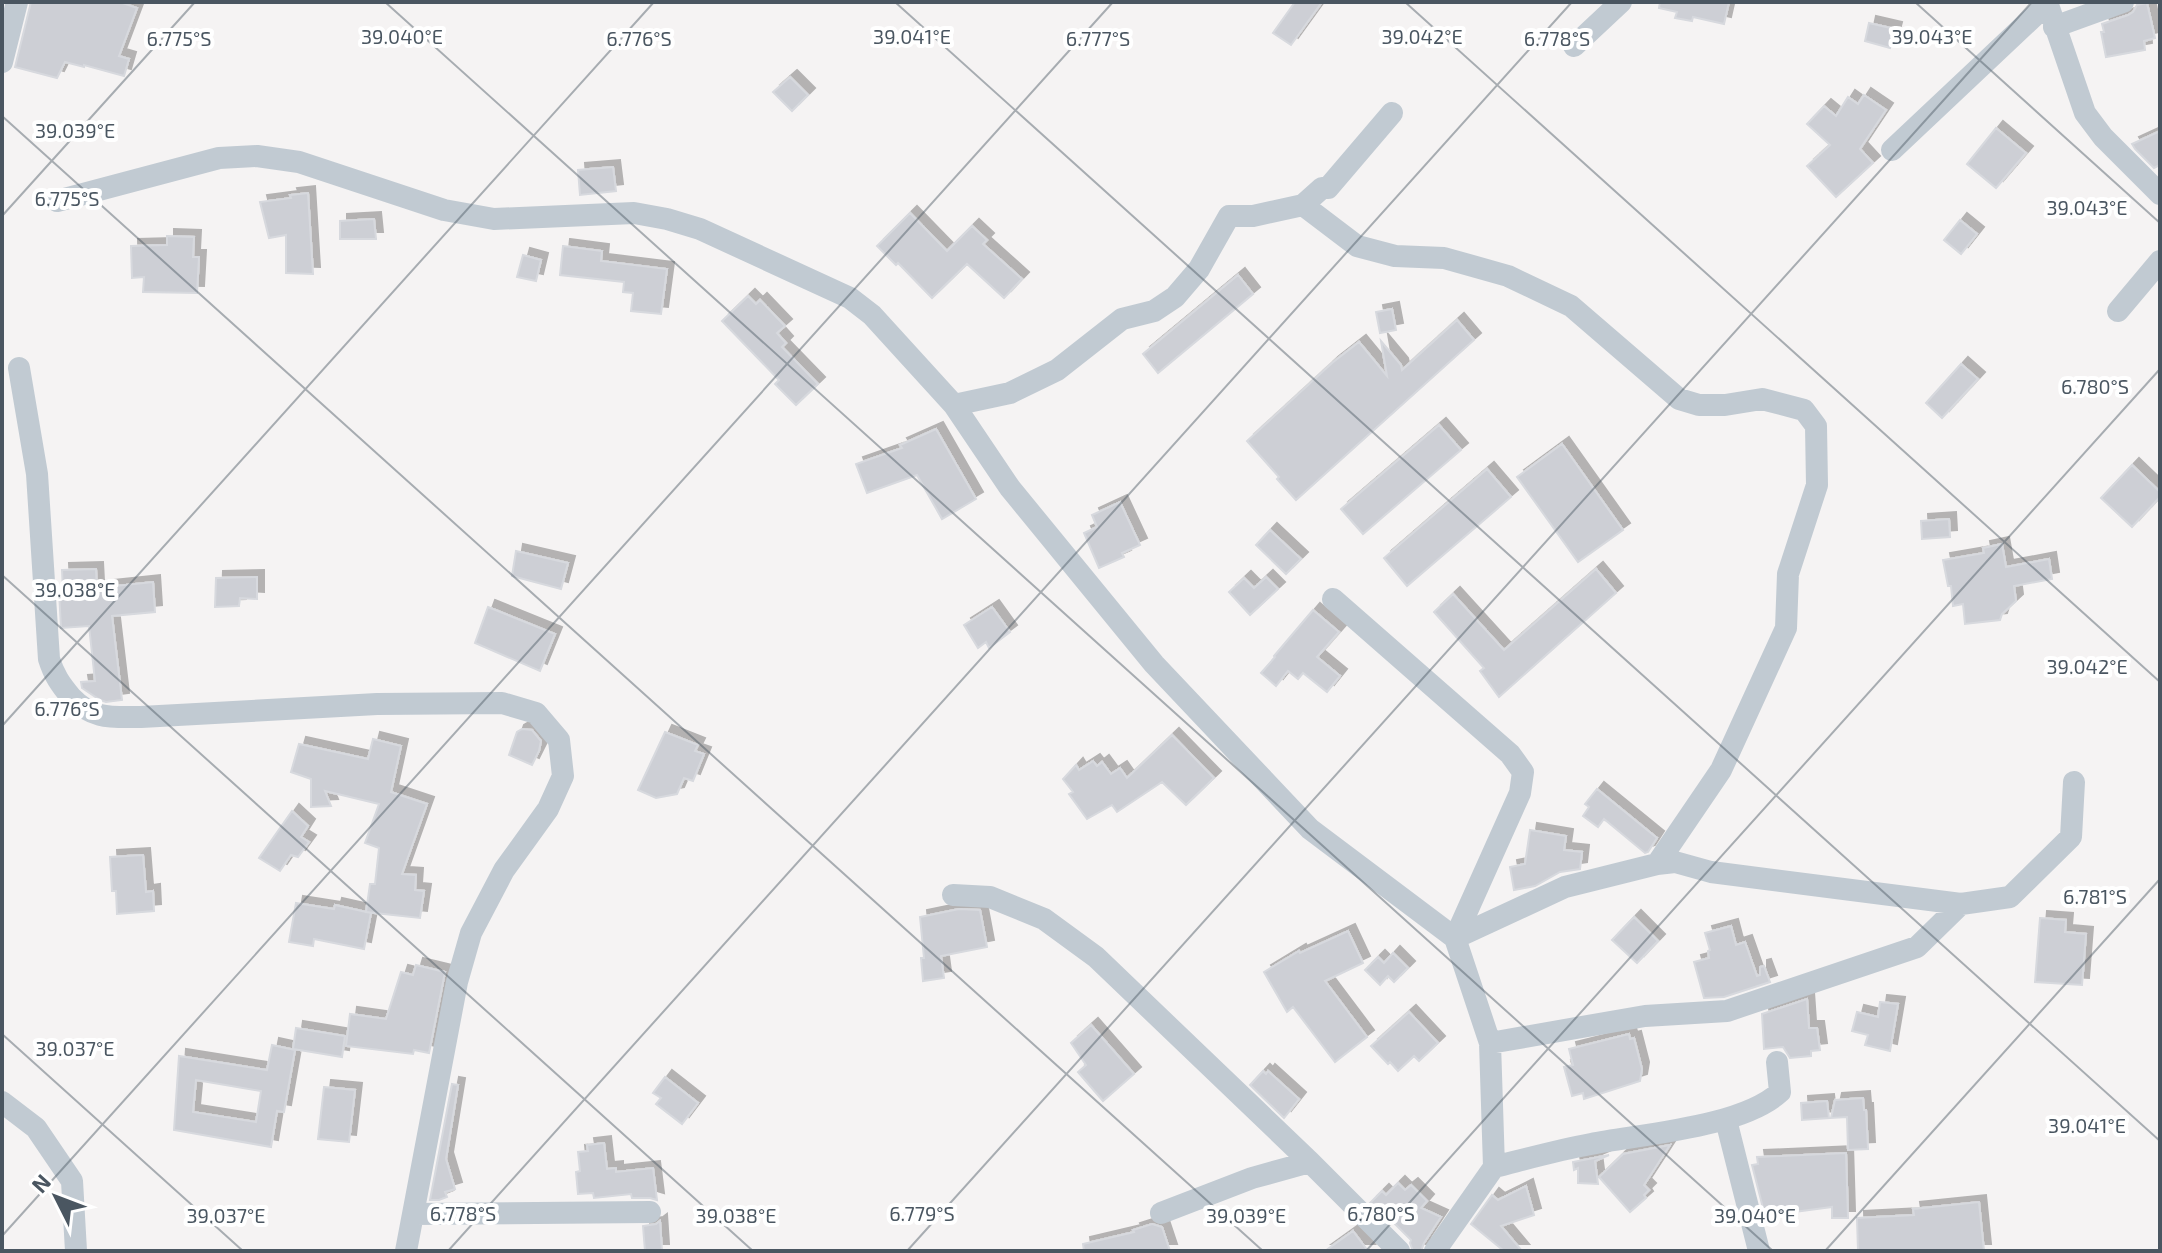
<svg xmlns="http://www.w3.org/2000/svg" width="2162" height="1253" font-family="'Exo 2',sans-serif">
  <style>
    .building { fill: #cdcfd5; stroke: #d7d9de; stroke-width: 2; fill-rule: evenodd; filter: url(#shadow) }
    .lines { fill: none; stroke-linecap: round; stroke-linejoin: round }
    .minor { stroke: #c1cad2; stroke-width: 22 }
    .ticks { fill: none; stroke: #4a5661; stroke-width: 2; stroke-opacity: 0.45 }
    .ticks-label { font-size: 20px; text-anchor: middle; fill: #4a5661; stroke: #fff; stroke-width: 8; stroke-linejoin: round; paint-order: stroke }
  </style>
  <defs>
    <filter id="shadow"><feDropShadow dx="7" dy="-7" stdDeviation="0" flood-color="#0004"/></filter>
  </defs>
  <rect width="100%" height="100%" fill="#f5f3f3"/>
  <path class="building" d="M31,2H120L137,8L119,56L129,59L124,76L84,65V67L65,62L57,78L15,67Z
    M1295,2H1322L1291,45L1273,33Z
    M1660,2H1729L1724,24L1693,17L1692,21L1675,18L1677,12L1659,8Z
    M2147,3L2155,38L2144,41L2145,50L2106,57L2101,32H2104L2102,24L2128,15L2133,12L2137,5Z
    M1869,23L1895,29L1890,48L1865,41Z
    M790,77L808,95L792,111L773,92Z
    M1864,95L1886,110L1860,149L1873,163L1836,197L1807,166L1830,145L1807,124L1824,106L1836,116L1848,97L1858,104Z
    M1996,128L2026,153L1996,188L1967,164Z
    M2160,131V165L2154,168L2135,149L2132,144Z
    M613,167L616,191L580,195L578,170Z
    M308,193L313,274L286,273V235L269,238L260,202L291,198L290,195Z
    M910,213L947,251L972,226L987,240L983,244L1022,279L1004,298L967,264L932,298L898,263L896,265L877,246Z
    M374,219L376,239H340V221Z
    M1960,220L1977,234L1961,254L1944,240Z
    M167,236L194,237L193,257H199L197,293L143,292L144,277L132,278L131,246L167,245Z
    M563,246L602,251L601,261L667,269L661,314L631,311L633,293L623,292L624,282L560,275Z
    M523,255L541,260L536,281L517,277Z
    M1238,275L1253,294L1158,373L1143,354Z
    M748,296L756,304L760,300L785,326L777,333L786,343L782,347L818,384L796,405L775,384L779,380L722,321Z
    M1392,309L1396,330L1380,333L1376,312Z
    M1457,320L1474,340L1296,500L1277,479L1279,477L1247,441L1332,363L1359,342L1387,376L1381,341L1401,365L1402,370Z
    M1961,364L1978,379L1942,418L1926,403Z
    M1439,425L1461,450L1363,534L1341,509Z
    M936,429L976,499L942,519L917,475L867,493L856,464L902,448L900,445Z
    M1562,444L1623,530L1578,562L1517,477Z
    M2132,465L2160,492V497L2132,527L2101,498Z
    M1487,469L1511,497L1407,586L1384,558Z
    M1120,502L1140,545L1122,553L1124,557L1099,568L1084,533L1097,527L1092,515Z
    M1949,519L1950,537L1922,539L1921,521Z
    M1270,530L1301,559L1286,574L1256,545Z
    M2002,544L2006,567L2049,559L2052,579L2014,586L2016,601L2002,614L2000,620L1965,624L1963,604L1953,606L1951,586H1948L1943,560L1984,553L1983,548Z
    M516,551L568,563L561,589L512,576Z
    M96,569L97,588L153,582L155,612L112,616L122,700L106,702L100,700L82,688L81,682L95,681L89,626L61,628L59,591H63L62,570Z
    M1596,569L1616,593L1499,697L1480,671L1484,668L1434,612L1453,594L1504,650Z
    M257,577V599L240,598L239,606L215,607L216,578Z
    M1266,577L1278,589L1250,615L1229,592L1244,578L1254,588Z
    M488,607L555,634L540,671L475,643Z
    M992,607L1010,632L989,648L986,642L978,648L964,625Z
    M1313,610L1339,632L1317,657L1340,676L1327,692L1303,673L1298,679L1288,671L1276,686L1261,673L1275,657L1274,656Z
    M522,729L532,730L541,741L539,751L532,765L509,755L517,732Z
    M665,732L698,745L695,751L704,754L693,781L684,778L677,794L656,798L638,790Z
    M1172,735L1214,778L1186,805L1162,782L1117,812L1112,805L1087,819L1069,794L1073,792L1063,779L1076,765L1079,770L1093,761L1097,766L1102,762L1111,774L1120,768L1127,778Z
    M373,739L401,746L391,792L427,804L402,874L416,875L415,890L424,891L420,918L366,912L370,884H375L379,848L365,843L379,804L325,791L331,806L311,807V779L291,772L299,744L368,759Z
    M1597,789L1657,838L1648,852L1645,853L1604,819L1598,827L1583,816L1589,807L1585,804Z
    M292,811L308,826L301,837L309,842L298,857L291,855L280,871L259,858Z
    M1530,830L1566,836L1564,850L1582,852L1580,869L1560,872L1535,886L1514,890L1510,867L1525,864Z
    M143,855L146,892L153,891L154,911L117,914L116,891H112L110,857Z
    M296,903L334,909L335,905L371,913L364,949L314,939L313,946L289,942Z
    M959,909L980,910L987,947L941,956L944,978L923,981L921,958H924L920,917Z
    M1634,917L1658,941L1637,963L1612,940Z
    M2040,918L2066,920L2065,932L2086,934L2082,985L2035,982Z
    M1731,926L1736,945L1745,942L1757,976L1760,975V967L1764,966L1770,982L1724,997L1704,998L1694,962L1709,958L1708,951L1710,950L1705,933Z
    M1348,931L1363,963L1325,981L1367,1037L1335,1062L1293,1007L1287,1012L1264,972L1299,951L1300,953Z
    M1393,953L1408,968L1394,982L1388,976L1380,985L1365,970L1378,957L1384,963Z
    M416,965L445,972L429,1053L414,1050L413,1054L346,1046L350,1014L386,1019L401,972L413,975Z
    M1807,999L1809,1028H1817L1820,1050L1811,1051V1056L1790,1058L1783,1047L1764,1049L1762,1014Z
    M1880,1002L1898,1004L1890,1051L1865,1045L1868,1035L1852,1031L1857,1012L1878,1017Z
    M1409,1012L1438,1043L1419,1061L1414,1056L1398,1071L1390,1062L1388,1064L1371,1046Z
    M1091,1025L1134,1074L1103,1101L1078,1072L1086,1065L1071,1043Z
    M296,1028L345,1036L342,1057L293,1049Z
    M1629,1034L1630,1039L1634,1038L1642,1069L1640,1081L1584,1099L1583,1093L1572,1096L1564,1067L1573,1065L1569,1049Z
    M272,1045L295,1050L284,1112L277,1111L271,1147L174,1130L179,1056L267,1070ZM196,1080L261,1091L256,1122L193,1112Z
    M1263,1071L1266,1074L1268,1071L1299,1099L1284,1118L1250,1085Z
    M665,1077L698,1103L682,1124L656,1104L661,1098L653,1093Z
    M452,1084L458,1085L446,1159L455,1189L445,1192L447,1197L439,1200H430Z
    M324,1087L355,1090L349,1142L318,1139Z
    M1863,1098L1864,1110H1866L1868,1149L1848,1150L1847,1117L1831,1118L1835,1100Z
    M1827,1101L1829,1118L1802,1120L1801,1103Z
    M604,1143L607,1169L616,1168V1172L653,1168L657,1200L650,1198H632L631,1194L594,1198L593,1193L578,1194L576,1172L580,1171L578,1152L588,1151L587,1145Z
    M1670,1145L1644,1185L1649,1190L1644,1195L1646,1198L1630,1212L1599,1177L1623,1154Z
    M1846,1153L1848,1218H1832V1207L1765,1216L1752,1165L1758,1164L1757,1157Z
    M1609,1155L1595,1161L1598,1184L1578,1183V1168L1574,1170L1573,1162Z
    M1398,1183L1405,1190L1411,1185L1427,1201L1421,1208L1441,1217L1424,1243L1421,1251H1413L1410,1243L1411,1240L1384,1213L1383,1215L1370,1203L1382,1191L1386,1195Z
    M1526,1186L1534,1215L1501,1226L1522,1251H1504L1471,1224L1492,1195L1498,1200Z
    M1979,1202L1984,1251H1858L1857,1218L1914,1215L1913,1209Z
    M660,1221L662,1251H645L643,1226L656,1224Z
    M1152,1224L1162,1227L1170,1251H1084L1083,1244L1134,1232L1133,1230Z
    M1353,1231L1368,1251H1325Z"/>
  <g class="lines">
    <path class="minor" d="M2047,2L2085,113L2103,137L2160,194
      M2054,27L2123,2
      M1574,46L1621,2
      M2,62L17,2
      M1892,150L2047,4
      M57,201L219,158L257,156L299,162L444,210L494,219L634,213L667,219L700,229L850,298L872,315L954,405L1010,488L1154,664L1310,829L1455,938L1490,1043L1494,1167L1435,1251
      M1303,205L1357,246L1395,256L1444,258L1508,276L1571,306L1679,399L1699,405H1725L1762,399L1804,410L1816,426L1817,485L1788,574L1786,628L1721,770L1657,864L1565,887L1455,938
      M2118,311L2160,261
      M19,368L37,474L49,659C54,675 60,684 71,697C93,720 112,717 141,717L377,704L502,703L536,713L559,740L563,776L548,809L504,870L471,933L457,982L406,1251
      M954,405L1010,393L1057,370L1122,319L1154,311L1175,297L1199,269L1229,216H1253L1303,205L1322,188H1328L1392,113
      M1333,599L1510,754L1523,772L1520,793L1455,938
      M1657,864L1675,862L1711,872L1961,904L2010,897L2071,837L2074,782
      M953,895L990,897L1044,919L1096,957L1310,1162L1399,1251
      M1490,1043L1645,1016L1727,1011L1917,947L1961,904
      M2,1102L36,1128L72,1181L76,1251
      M1726,1120L1759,1251
      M1494,1167C1526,1159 1558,1150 1591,1144C1643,1134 1742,1127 1780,1092L1777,1062
      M1161,1213L1252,1178L1310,1162
      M414,1214L650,1212"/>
  </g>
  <path class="ticks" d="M385,2L1773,1251M895,2L2160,1141M1405,2L2160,682M1915,2L2160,223M2,116L1263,1251M2,216L195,2M2,575L753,1251M2,726L654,2M2,1034L243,1251M2,1236L1113,2M448,1251L1572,2M907,1251L2032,2M1366,1251L2160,369M1825,1251L2160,879"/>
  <g class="ticks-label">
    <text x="402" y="44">39.040°E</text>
    <text x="912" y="44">39.041°E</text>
    <text x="1422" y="44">39.042°E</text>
    <text x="1932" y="44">39.043°E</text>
    <text x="179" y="46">6.775°S</text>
    <text x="639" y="46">6.776°S</text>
    <text x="1098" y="46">6.777°S</text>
    <text x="1557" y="46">6.778°S</text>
    <text x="75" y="138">39.039°E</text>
    <text x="67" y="206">6.775°S</text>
    <text x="2087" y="215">39.043°E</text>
    <text x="2095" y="394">6.780°S</text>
    <text x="75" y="597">39.038°E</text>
    <text x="2087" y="674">39.042°E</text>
    <text x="67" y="716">6.776°S</text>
    <text x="2095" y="904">6.781°S</text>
    <text x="75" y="1056">39.037°E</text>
    <text x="2087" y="1133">39.041°E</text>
    <text x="463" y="1221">6.778°S</text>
    <text x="922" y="1221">6.779°S</text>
    <text x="1381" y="1221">6.780°S</text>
    <text x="226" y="1223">39.037°E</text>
    <text x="736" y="1223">39.038°E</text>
    <text x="1246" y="1223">39.039°E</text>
    <text x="1755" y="1223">39.040°E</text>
  </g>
  <rect width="2162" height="1253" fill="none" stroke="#4a5661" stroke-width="8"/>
  <g transform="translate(56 1197) rotate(312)" stroke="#ffffff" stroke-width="6" paint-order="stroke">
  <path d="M0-6L14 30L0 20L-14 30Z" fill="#4a5661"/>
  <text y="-12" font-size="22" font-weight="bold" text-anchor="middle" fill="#4a5661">N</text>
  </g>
</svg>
